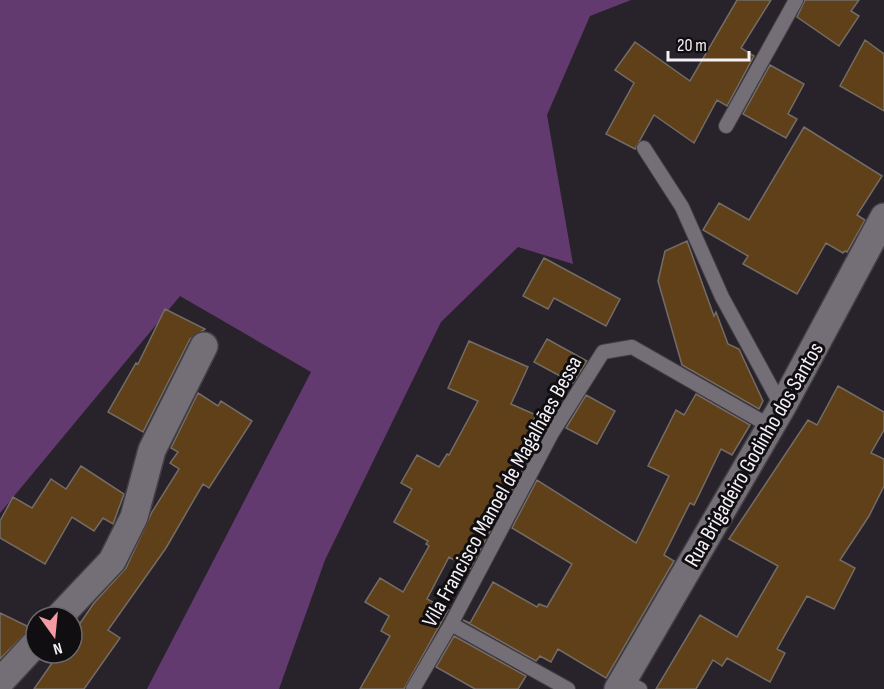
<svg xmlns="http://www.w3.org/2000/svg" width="884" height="689" font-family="'Sofia Sans Condensed',sans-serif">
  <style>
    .green { fill: #633a70 }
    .building { fill: #5f4019; stroke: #736d66; stroke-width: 1.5 }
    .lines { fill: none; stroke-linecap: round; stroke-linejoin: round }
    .service-casing { stroke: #433f44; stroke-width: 16 }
    .minor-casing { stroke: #433f44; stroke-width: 30 }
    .service { stroke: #746f76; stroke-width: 14 }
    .minor { stroke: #746f76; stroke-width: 27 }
    .labels { text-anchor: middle; stroke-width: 6; stroke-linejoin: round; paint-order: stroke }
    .street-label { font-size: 22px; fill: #f5f2f7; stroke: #100e10 }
  </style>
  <rect width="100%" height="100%" fill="#28232a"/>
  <path class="green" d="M0,0H631L590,16L547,115L573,264L518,247L441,322L325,560L279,689H147L311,372L180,296L0,513Z"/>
  <path class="building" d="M737,0H771L741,48L754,56L727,106L717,100L694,143L654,115L635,149L606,134L634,83L615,70L635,42L690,81Z
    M805,0H859L851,11L859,16L839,46L797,17Z
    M865,40L884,54V111L840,86Z
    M770,65L804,84L788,114L797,119L786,138L743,114Z
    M804,127L882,176L857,215L865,220L847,252L845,251L843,253L826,243L797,294L743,264L748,256L703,230L719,203L749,220Z
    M687,241L714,316L716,312L728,344L739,349L763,401L759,409L682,365L658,281L665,251Z
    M544,258L620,299L606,326L554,298L548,309L523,296Z
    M165,309L205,329L190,339L143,432L108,412L136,363L138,364Z
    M547,339L587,361L573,383L534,362Z
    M469,341L528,367L511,404L536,415L520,451L530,456L470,569L449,557L427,599L448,610L404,689H360L390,636L381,631L389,616L365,602L380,578L403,592L429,546L426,544L428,541L394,522L412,489L401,483L417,455L439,467L447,454L449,455L478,401L448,388Z
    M838,386L884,412V430L871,453L884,459V486L869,516L840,560L855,568L834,609L807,596L777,649L785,653L770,682L727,658L722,666L713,660L696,689H656L700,615L737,637L778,566L729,539L808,420L817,425Z
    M198,393L218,406L221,401L252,421L209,488L203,484L166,548L108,630L120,638L84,689H34L59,653H72V635L94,603L126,568L152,512L179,469L170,463L178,452L171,448Z
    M696,394L750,425L732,455L721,449L694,505L690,503L664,555L674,561L606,678L558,649L551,662L540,656L536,661L463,620L470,623L493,582L537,607L539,604L547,607L572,564L512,528L537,480L636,543L669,476L648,466L676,410L684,415Z
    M586,395L615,411L597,444L566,428Z
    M81,466L124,494L113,524L103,518L94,531L72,517L45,564L0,538V521L13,497L32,508L51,479L66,489Z
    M0,613L31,628L0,659Z
    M454,636L526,676L518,689H475L436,667Z"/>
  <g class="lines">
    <defs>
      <path id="service" d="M726,126L796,0
        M644,148L682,207L722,297L782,407
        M451,624L568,689
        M623,680L640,689
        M413,689L451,624L552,433L603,352L632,347L770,426"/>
      <path id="minor" d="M59,617L112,561L134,517L152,450L204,346
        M0,682L36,643
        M618,689L782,407L884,217"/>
    </defs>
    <use href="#service" class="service-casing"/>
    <use href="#minor" class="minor-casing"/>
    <use href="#service" class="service"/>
    <use href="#minor" class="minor"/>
  </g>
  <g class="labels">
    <g class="street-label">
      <text transform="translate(753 454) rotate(-60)" y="8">Rua Brigadeiro Godinho dos Santos</text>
      <text transform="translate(501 491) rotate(-61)" y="8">Vila Francisco Manoel de Magalhães Bessa</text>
    </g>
  </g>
  <g transform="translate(54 635) rotate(165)"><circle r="28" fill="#100e10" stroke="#6c696c" stroke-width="1.5"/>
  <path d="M0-4.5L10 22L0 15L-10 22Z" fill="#f49aa2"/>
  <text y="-9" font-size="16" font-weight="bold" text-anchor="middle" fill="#f5f2f7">N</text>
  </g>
  <path d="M668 51v9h81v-9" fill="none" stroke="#f5f2f7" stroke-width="3"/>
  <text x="677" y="51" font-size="18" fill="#f5f2f7" stroke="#100e10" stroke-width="4.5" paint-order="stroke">20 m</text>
</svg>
